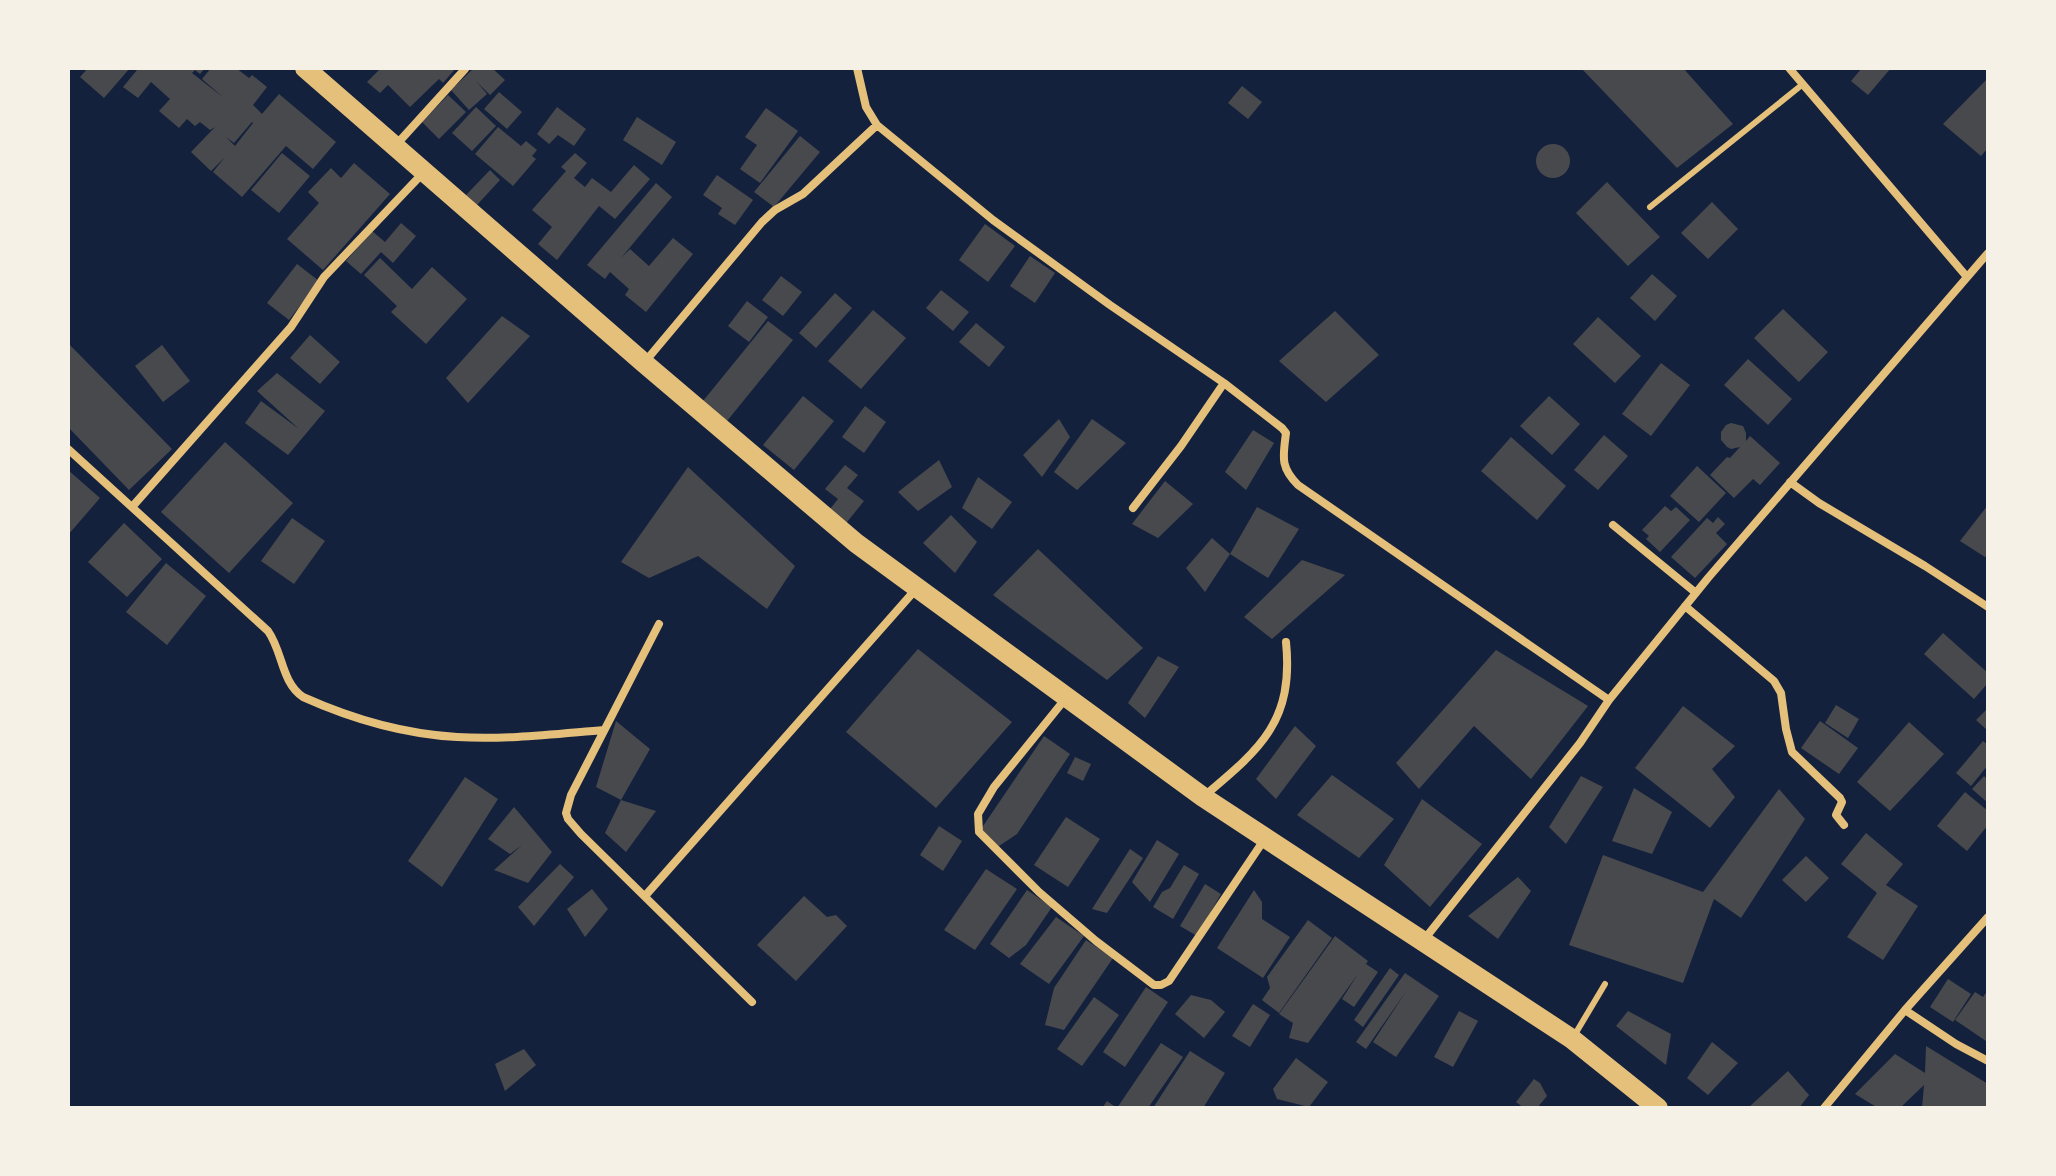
<svg xmlns="http://www.w3.org/2000/svg" width="2056" height="1176" font-family="Rubik,sans-serif">
  <style>
    .building { fill: #48494c; fill-rule: evenodd }
    .lines { fill: none; stroke-linecap: round; stroke-linejoin: round }
    .service { stroke: #e5c07b; stroke-width: 6 }
    .minor { stroke: #e5c07b; stroke-width: 8 }
    .trunk { stroke: #e5c07b; stroke-width: 20 }
  </style>
  <rect width="100%" height="100%" fill="#14213d"/>
  <path class="building" d="M88,68H130L104,98L80,77Z
    M134,68H205L200,74L195,70L192,73L224,98L202,79L211,68H236L249,78L252,75L267,87L253,105L262,114L279,94L336,142L313,169L286,146L242,197L213,172L225,157L211,171L191,152L215,127L210,130L200,122L195,126L187,119L179,128L159,111L170,99L151,82L138,98L123,87L137,70ZM252,122L253,123L235,146L226,137L234,143Z
    M381,68H456L443,83L439,79L410,107L388,85L380,93L367,82Z
    M474,68H492L505,80L490,95L476,81L487,94L469,110L451,90Z
    M1581,68H1683L1733,124L1677,168Z
    M1862,68H1891L1868,95L1851,81Z
    M1988,78V148L1981,156L1943,124Z
    M1242,86L1262,102L1248,119L1228,103Z
    M499,92L522,112L507,129L484,109Z
    M448,95L466,112L439,139L422,122Z
    M476,107L496,126L472,151L452,133Z
    M557,107L586,129L574,146L558,135L549,144L537,134Z
    M766,108L798,131L760,183L740,169L757,145L745,137Z
    M637,117L676,142L662,165L623,140Z
    M498,127L521,146L526,141L537,150L532,156L536,159L513,186L475,154Z
    M800,136L820,152L774,207L754,192Z
    M1536 161a17 17 0 1 1 34 0a17 17 0 1 1-34 0Z
    M282,153L310,176L279,213L251,190Z
    M575,153L587,163L574,178L585,187L592,178L611,192L634,165L650,179L615,219L599,206L557,260L538,244L552,227L532,210L566,171L561,167Z
    M354,163L390,194L323,270L287,239L319,203L308,192L331,168L341,178Z
    M490,170L500,180L477,205L466,195Z
    M717,175L753,200L735,225L718,214L722,208L703,195Z
    M1607,182L1660,237L1628,266L1576,213Z
    M656,183L672,197L621,258L630,249L649,266L673,238L693,254L646,312L625,295L629,289L610,272L605,279L587,265Z
    M1712,202L1738,229L1708,259L1681,233Z
    M401,223L416,236L393,263L381,252L361,274L346,261L372,231L385,242Z
    M985,224L1015,246L988,282L959,260Z
    M1030,256L1055,273L1035,303L1010,286Z
    M380,258L412,289L432,267L467,299L426,344L391,312L397,306L364,275Z
    M297,264L319,281L289,320L267,303Z
    M1652,274L1677,296L1655,321L1630,298Z
    M781,276L802,292L783,316L762,300Z
    M941,290L969,312L953,331L926,308Z
    M835,293L852,308L816,348L799,333Z
    M747,301L768,317L749,342L728,326Z
    M1783,309L1828,352L1799,382L1754,338Z
    M873,310L906,338L861,389L828,361Z
    M1335,311L1379,355L1326,402L1279,361Z
    M502,316L530,336L468,403L446,378Z
    M1598,317L1641,356L1615,383L1573,344Z
    M768,321L793,340L727,421L703,401Z
    M976,323L1005,347L989,367L959,342Z
    M310,335L340,362L320,384L290,358Z
    M68,343L172,449L129,490L68,427Z
    M162,345L190,381L163,402L135,366Z
    M1748,359L1792,399L1768,425L1724,385Z
    M1661,363L1690,385L1651,436L1622,414Z
    M277,373L325,411L288,455L245,423L261,401L299,429L257,391Z
    M803,396L834,421L794,470L763,445Z
    M1549,396L1580,424L1552,455L1520,426Z
    M865,406L886,422L864,453L842,437Z
    M1059,419L1070,437L1042,477L1023,455Z
    M1092,419L1126,443L1077,490L1054,472Z
    M1731,423L1743,426L1746,433V441L1750,436L1780,463L1760,485L1753,479L1734,498L1710,475L1727,457L1730,458L1740,447L1731,449L1727,447L1721,440V432L1726,425Z
    M1253,430L1274,443L1246,490L1225,472Z
    M1604,435L1628,456L1598,490L1574,470Z
    M1511,437L1566,486L1537,520L1481,471Z
    M225,442L293,503L229,573L161,512Z
    M939,460L952,487L918,511L898,492Z
    M845,465L858,475L847,488L864,501L843,527L826,514L838,499L825,489Z
    M1697,466L1726,493L1699,522L1670,496Z
    M688,467L795,566L767,609L698,556L649,578L621,562Z
    M68,470L100,498L68,535Z
    M978,477L1012,502L992,529L962,508Z
    M1165,481L1193,504L1158,538L1132,524Z
    M1988,505V554L1985,557L1960,541Z
    M1665,506L1671,511L1676,507L1690,520L1660,552L1646,539L1649,536L1642,530Z
    M1257,507L1299,529L1268,578L1230,554Z
    M951,515L977,542L955,573L923,543Z
    M1718,517L1725,524L1716,533L1727,544L1695,578L1671,557L1707,518L1713,523Z
    M292,518L325,541L294,584L261,561Z
    M124,523L162,559L127,597L88,562Z
    M1212,538L1230,554L1205,592L1186,568Z
    M1038,549L1143,648L1107,680L993,595Z
    M1302,560L1345,575L1272,639L1244,617Z
    M166,563L206,596L167,645L126,612Z
    M1943,633L1988,673V683L1974,699L1924,654Z
    M918,649L1012,722L936,808L846,732Z
    M1496,650L1588,706L1531,779L1474,726L1419,789L1396,763Z
    M1158,656L1179,667L1145,718L1128,703Z
    M1836,705L1859,719L1848,738L1825,723Z
    M1683,706L1735,746L1712,769L1735,797L1710,828L1635,768Z
    M1988,708V731L1976,720Z
    M616,721L650,749L621,800L656,811L626,852L605,833L621,800L596,787Z
    M1820,721L1858,748L1839,774L1801,748Z
    M1909,722L1944,754L1890,811L1857,782Z
    M1295,726L1316,746L1276,799L1256,779Z
    M1044,736L1070,754L1017,834L999,846L979,832Z
    M1983,741L1988,745V765L1971,786L1956,773Z
    M1075,757L1091,764L1083,781L1067,773Z
    M1332,775L1394,819L1359,858L1297,815Z
    M1581,776L1603,787L1566,844L1549,827Z
    M1984,776L1988,780V803L1972,789Z
    M465,777L498,799L442,887L408,861Z
    M1634,788L1672,812L1652,854L1612,841Z
    M1779,789L1805,819L1741,918L1714,899L1683,983L1569,945L1603,855L1703,892Z
    M1965,792L1988,811V825L1967,851L1937,826Z
    M1422,799L1482,844L1430,907L1384,865Z
    M514,807L552,852L528,883L494,870L522,845L510,854L488,839Z
    M1066,817L1100,839L1068,887L1034,865Z
    M939,826L962,841L943,871L920,855Z
    M1866,833L1903,864L1886,885L1918,906L1883,960L1847,937L1877,893L1841,864Z
    M1157,840L1179,854L1150,902L1132,882Z
    M1130,849L1143,858L1107,913L1092,909Z
    M1806,856L1829,878L1806,902L1782,880Z
    M560,864L574,877L534,926L518,907Z
    M1184,865L1199,874L1173,919L1153,907L1162,892L1170,888Z
    M986,869L1017,889L975,950L944,930Z
    M1518,877L1531,891L1498,939L1468,916Z
    M1205,884L1221,894L1197,936L1180,926Z
    M592,889L608,909L585,937L567,909Z
    M1027,890L1052,907L1026,945L1009,958L990,944Z
    M1254,890L1262,902V919L1290,937L1263,978L1217,948Z
    M804,896L827,917L836,915L847,926L796,981L757,945Z
    M1056,917L1084,936L1049,984L1020,964Z
    M1308,920L1332,938L1279,1013L1262,1000L1270,988L1267,977Z
    M1335,936L1368,961L1366,964L1378,972L1354,1007L1342,999L1358,974L1308,1043L1289,1038L1293,1023L1279,1014Z
    M1086,940L1113,958L1064,1030L1045,1025L1054,988Z
    M1390,968L1399,975L1363,1027L1354,1020Z
    M1405,973L1439,996L1396,1057L1373,1042L1407,990L1366,1049L1356,1042Z
    M1948,979L1971,994L1953,1022L1930,1007Z
    M1146,987L1168,1002L1125,1067L1103,1052Z
    M1988,990V1038L1986,1041L1955,1020L1975,992L1983,997Z
    M1191,995L1211,1000L1225,1012L1204,1038L1175,1014Z
    M1094,997L1119,1015L1082,1066L1057,1049Z
    M1253,1004L1270,1015L1250,1047L1232,1036Z
    M1459,1011L1478,1021L1453,1067L1434,1057Z
    M1628,1011L1671,1034L1666,1065L1616,1026Z
    M1712,1042L1738,1063L1708,1095L1687,1078Z
    M1161,1043L1183,1057L1148,1108H1102L1107,1101L1117,1108Z
    M1926,1046L1988,1084V1108H1922L1924,1085L1900,1108H1878L1855,1094L1895,1054L1925,1073Z
    M524,1049L536,1065L505,1091L495,1064Z
    M1190,1051L1225,1073L1203,1108H1153Z
    M1296,1058L1328,1082L1309,1107L1277,1099L1273,1089Z
    M1788,1071L1809,1095L1799,1108H1748Z
    M1534,1079L1540,1083L1547,1096L1537,1108H1524L1516,1102Z"/>
  <g class="lines">
    <path class="service" d="M1650,207L1803,84
      M1574,1036L1605,984"/>
    <path class="minor" d="M857,68L866,107L877,125L993,220L1110,305L1224,383L1282,428L1286,433C1283,457 1280,467 1298,485L1609,700
      M1789,68L1967,277
      M396,145L465,69
      M644,363L762,222L775,210L803,194L877,125
      M68,449L268,631C283,652 281,682 303,697C352,719 403,734 457,737C505,740 555,734 604,730
      M1790,482L1819,503L1925,566L1988,607
      M132,507L291,327L324,277L423,173
      M1133,508L1181,446L1224,383
      M1613,525L1696,593
      M1685,606L1774,681L1781,693L1786,729L1792,752L1840,798L1842,802L1836,815L1844,825
      M659,624L571,795L566,813L568,819L581,834L752,1002
      M1066,698L994,787L978,814L979,832L1039,892L1096,941L1154,985H1161L1169,981L1264,840
      M1203,797C1260,749 1294,722 1286,642
      M645,896L917,588
      M1423,941L1580,743L1609,700L1708,578L1988,253
      M1905,1010L1956,1044L1988,1061
      M1824,1108L1905,1010L1988,917"/>
    <path class="trunk" d="M305,68L644,363L856,543L1203,797L1572,1039L1658,1108"/>
  </g>
  <rect width="2056" height="1176" fill="none" stroke="#f6f1e7" stroke-width="140"/>
</svg>
